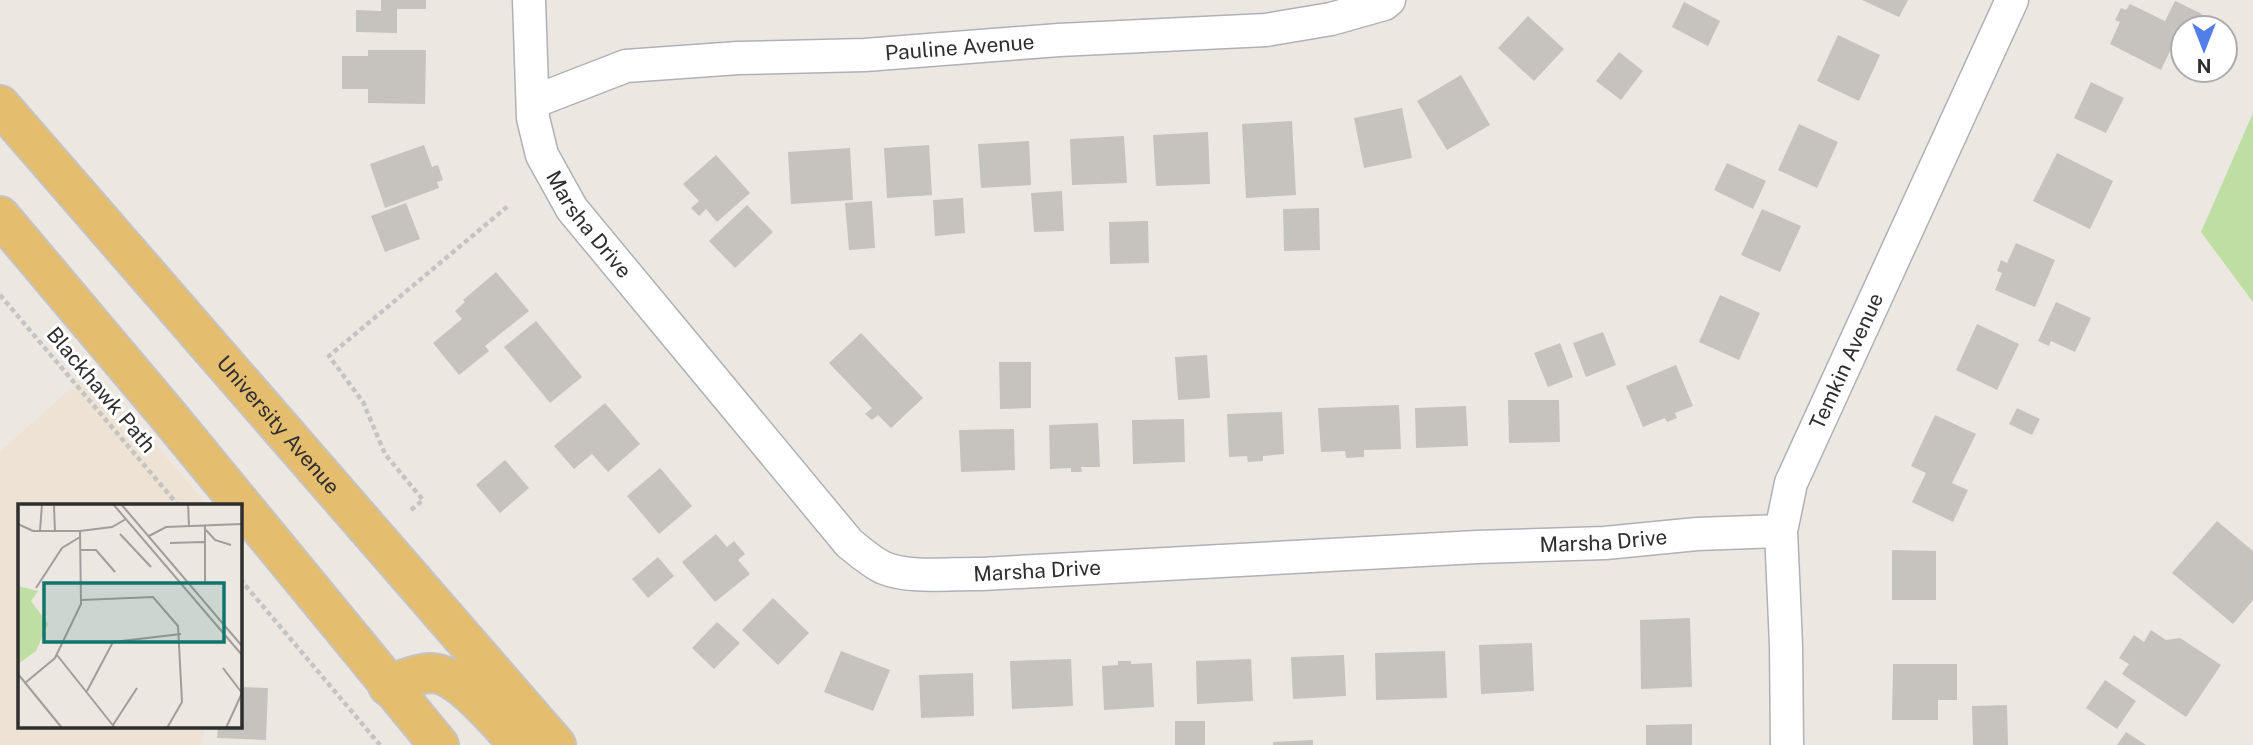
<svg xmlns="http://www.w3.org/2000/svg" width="2253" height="745" font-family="'Public Sans',sans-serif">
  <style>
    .education { fill: #ede2d3 }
    .green { fill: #bedea4 }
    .building { fill: #c6c2bd }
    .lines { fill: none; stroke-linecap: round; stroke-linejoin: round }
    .minor-casing { stroke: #aeb1b8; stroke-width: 35 }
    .primary-casing { stroke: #c4c4c4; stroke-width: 42 }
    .path { stroke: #c4c4c4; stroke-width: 4.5; stroke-dasharray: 5 3.5; stroke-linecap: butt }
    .minor { stroke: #fff; stroke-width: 32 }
    .primary { stroke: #e5bd6f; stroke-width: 38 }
    .labels { text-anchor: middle; stroke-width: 6; stroke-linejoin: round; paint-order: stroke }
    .street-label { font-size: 21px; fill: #2e2e2e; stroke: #fff }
    .inset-road { fill: none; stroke: #a19d9a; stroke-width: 2 }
    .view { fill: #0f766e; fill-opacity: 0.15; stroke: #0f766e; stroke-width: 3.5 }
    .inset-edge { fill: none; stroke: #2e2e2e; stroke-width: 3.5 }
  </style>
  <rect width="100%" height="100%" fill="#ede7e2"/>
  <path class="education" d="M92,369L207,505H19V726H204L203,745H0V452Z"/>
  <path class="green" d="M2253,113V302L2201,232Z"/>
  <path class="building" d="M381,0H426V9H397V33L356,32V10L381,11Z
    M1862,0H1908L1899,17Z
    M2175,1L2202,14L2195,28H2181L2161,70L2110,44L2120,22L2115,20L2121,8L2126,10L2130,4L2165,21Z
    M1684,2L1720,21L1708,46L1672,27Z
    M1528,16L1564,49L1534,81L1498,48Z
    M1838,35L1880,55L1859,101L1817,81Z
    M368,50H426L425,104L368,103V89H342V56H368Z
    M1619,52L1643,71L1621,100L1596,81Z
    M1461,75L1490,125L1447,150L1417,101Z
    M2091,82L2124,98L2106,133L2074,118Z
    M1402,108L1412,158L1364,168L1354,118Z
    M1292,121L1296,195L1246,198L1242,124Z
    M1799,124L1838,142L1817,188L1778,170Z
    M1208,132L1210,184L1156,186L1153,135Z
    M1124,136L1127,183L1072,185L1070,139Z
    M1029,141L1031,185L981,188L978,144Z
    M424,145L432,167L438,165L443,180L437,182L439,188L385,208L370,164Z
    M929,145L932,195L887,198L884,148Z
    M850,148L853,200L791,204L788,152Z
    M2057,153L2113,181L2090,229L2033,201Z
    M716,155L750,193L717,222L706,209L699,216L691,208L699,201L683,184Z
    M1727,163L1766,181L1753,209L1714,190Z
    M1062,191L1064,231L1034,232L1031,193Z
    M963,198L965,233L935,236L933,200Z
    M872,201L875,248L849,250L845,203Z
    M406,203L420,239L385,252L371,216Z
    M747,205L773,232L735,268L709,241Z
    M1319,208L1320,250L1284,251L1283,209Z
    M1762,209L1801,226L1780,272L1741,255Z
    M1148,221L1149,263L1110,264L1109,222Z
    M2016,243L2055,260L2035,307L1995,290L2002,273L1997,271L2001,260L2007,263Z
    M496,272L529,311L485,346L489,351L459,375L433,343L462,319L455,311L465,302L463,300Z
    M1720,295L1760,313L1739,360L1699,342Z
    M2056,302L2091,318L2075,352L2051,341L2049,346L2038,341Z
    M536,321L582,377L550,403L504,347Z
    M1977,324L2019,344L1997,390L1956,370Z
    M1603,332L1616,365L1586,377L1573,343Z
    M861,333L923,398L891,428L878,415L872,420L865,414L872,408L829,363Z
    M1560,343L1573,377L1548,387L1534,353Z
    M1207,355L1210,398L1178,400L1175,357Z
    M999,362H1031V408L1000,409Z
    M1676,365L1693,406L1675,413L1677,418L1667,422L1665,418L1643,427L1626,386Z
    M1508,400H1559L1560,442L1509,443Z
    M605,403L640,444L608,472L592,454L574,469L554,446Z
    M1399,405L1401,449L1364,450V457L1346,458L1345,451L1321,452L1318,408Z
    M1466,406L1468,446L1416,448L1415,408Z
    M2017,408L2040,419L2032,435L2009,424Z
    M1282,412L1284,454L1263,456V461L1248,462L1247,456L1229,457L1227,414Z
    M1935,415L1976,434L1952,483L1968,490L1953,522L1912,502L1926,473L1911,466Z
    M1184,419L1185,462L1133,464L1132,420Z
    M1098,423L1100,467H1081L1082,472H1071V468L1050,469L1049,425Z
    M1014,429L1015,470L961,472L959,430Z
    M505,460L529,488L500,513L476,485Z
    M660,468L692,506L659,534L627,496Z
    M2217,521L2253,551V600L2233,624L2172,573Z
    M716,534L727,547L734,541L745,554L738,560L750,574L715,602L682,562Z
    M1892,550L1936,551V600H1892Z
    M658,557L674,576L648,598L632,579Z
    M773,598L809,633L778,665L742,630Z
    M1690,618L1692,687L1641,689L1640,620Z
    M717,622L740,643L714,669L692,648Z
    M2151,630L2166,640L2180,638L2221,665L2186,717L2122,674L2129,664L2119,658L2134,635L2144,642Z
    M1532,643L1534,691L1481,694L1479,645Z
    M841,651L890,670L873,711L824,692Z
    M1445,651L1447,698L1376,700L1375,653Z
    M1344,655L1346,696L1293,699L1291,657Z
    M1071,659L1073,706L1012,709L1010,661Z
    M1251,659L1253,701L1197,704L1196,661Z
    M1118,661H1131V664L1152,663L1154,707L1104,710L1102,666L1118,665Z
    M1893,664H1957V700H1938V720H1892Z
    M973,673L974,716L921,718L919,675Z
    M2105,680L2136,701L2117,729L2086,708Z
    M240,687L268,688L266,740L217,738L218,726H240Z
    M2007,705L2008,745H1973L1972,706Z
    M1175,721H1205V745H1175Z
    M1692,724V745H1646V725Z
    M2126,732L2146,745H2117Z
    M1313,740V745H1273V742Z"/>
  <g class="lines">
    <defs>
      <g id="minor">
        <path id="s1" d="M529,0L533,118L542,155L572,209L849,543C860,552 871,562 884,568C910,579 954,573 982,574L1477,547L1605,543L1697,534L1781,531"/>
        <path id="s2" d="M533,102L626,66L738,58L865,55L1059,40L1266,30L1331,19L1384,4L1389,0"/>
        <path id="s3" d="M1787,745L1786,645L1781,531L1791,483L2012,0"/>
      </g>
      <g id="primary">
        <path id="s4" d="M0,105L556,745"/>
        <path d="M0,216L166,413L439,745"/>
        <path d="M388,686C401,680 416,674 430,673C459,672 500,724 519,745"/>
      </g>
    </defs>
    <use href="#minor" class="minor-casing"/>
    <use href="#primary" class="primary-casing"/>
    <path class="path" d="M0,295L178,505
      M411,510L423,500L385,454L363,402L329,356L508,206
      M240,579L380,745"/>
    <use href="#minor" class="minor"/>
    <use href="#primary" class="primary"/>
  </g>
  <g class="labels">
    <g class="street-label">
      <text dy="7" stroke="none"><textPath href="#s2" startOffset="434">Pauline Avenue</textPath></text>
      <text dy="7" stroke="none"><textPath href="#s1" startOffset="240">Marsha Drive</textPath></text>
      <text dy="7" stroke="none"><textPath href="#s3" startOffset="397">Temkin Avenue</textPath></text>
      <text transform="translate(101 390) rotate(50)" y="7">Blackhawk Path</text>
      <text dy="7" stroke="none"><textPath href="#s4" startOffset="424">University Avenue</textPath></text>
      <text dy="7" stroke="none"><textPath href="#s1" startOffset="1416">Marsha Drive</textPath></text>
      <text dy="7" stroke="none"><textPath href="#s1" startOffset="849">Marsha Drive</textPath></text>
    </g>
  </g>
  <g transform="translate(18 504)">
    <rect width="224" height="224" fill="#ede7e2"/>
    <path d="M0,82L20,87L13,97L30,120L18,147L0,160Z" fill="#bedea4"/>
    <path class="inset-road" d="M95,0L224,151M103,0L224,142M170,0L171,22M36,2L37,27M0,20L15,27H62L94,23L108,15M187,21V78M188,26L197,36L213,41M22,27L24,0M102,30L133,63M131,32L148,23L224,20M152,39L186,38M62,46H78L97,68M18,84L44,44L62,33M63,96L135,93L160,122L164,198L149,224M39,151L97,224M205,164L224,189M0,170L44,224M7,179L37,154L63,100L62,27M69,187L95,138L163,130M95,221L119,184M208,224L224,189"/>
    <path class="view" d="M26,79H206V138H26Z"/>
    <rect width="224" height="224" class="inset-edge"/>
  </g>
  <g transform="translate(2204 49) rotate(180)"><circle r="33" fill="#ffffff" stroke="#ababab" stroke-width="2"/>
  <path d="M0-5L12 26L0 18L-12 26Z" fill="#527eea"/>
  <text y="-10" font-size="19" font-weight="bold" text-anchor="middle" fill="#2e2e2e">N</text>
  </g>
</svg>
